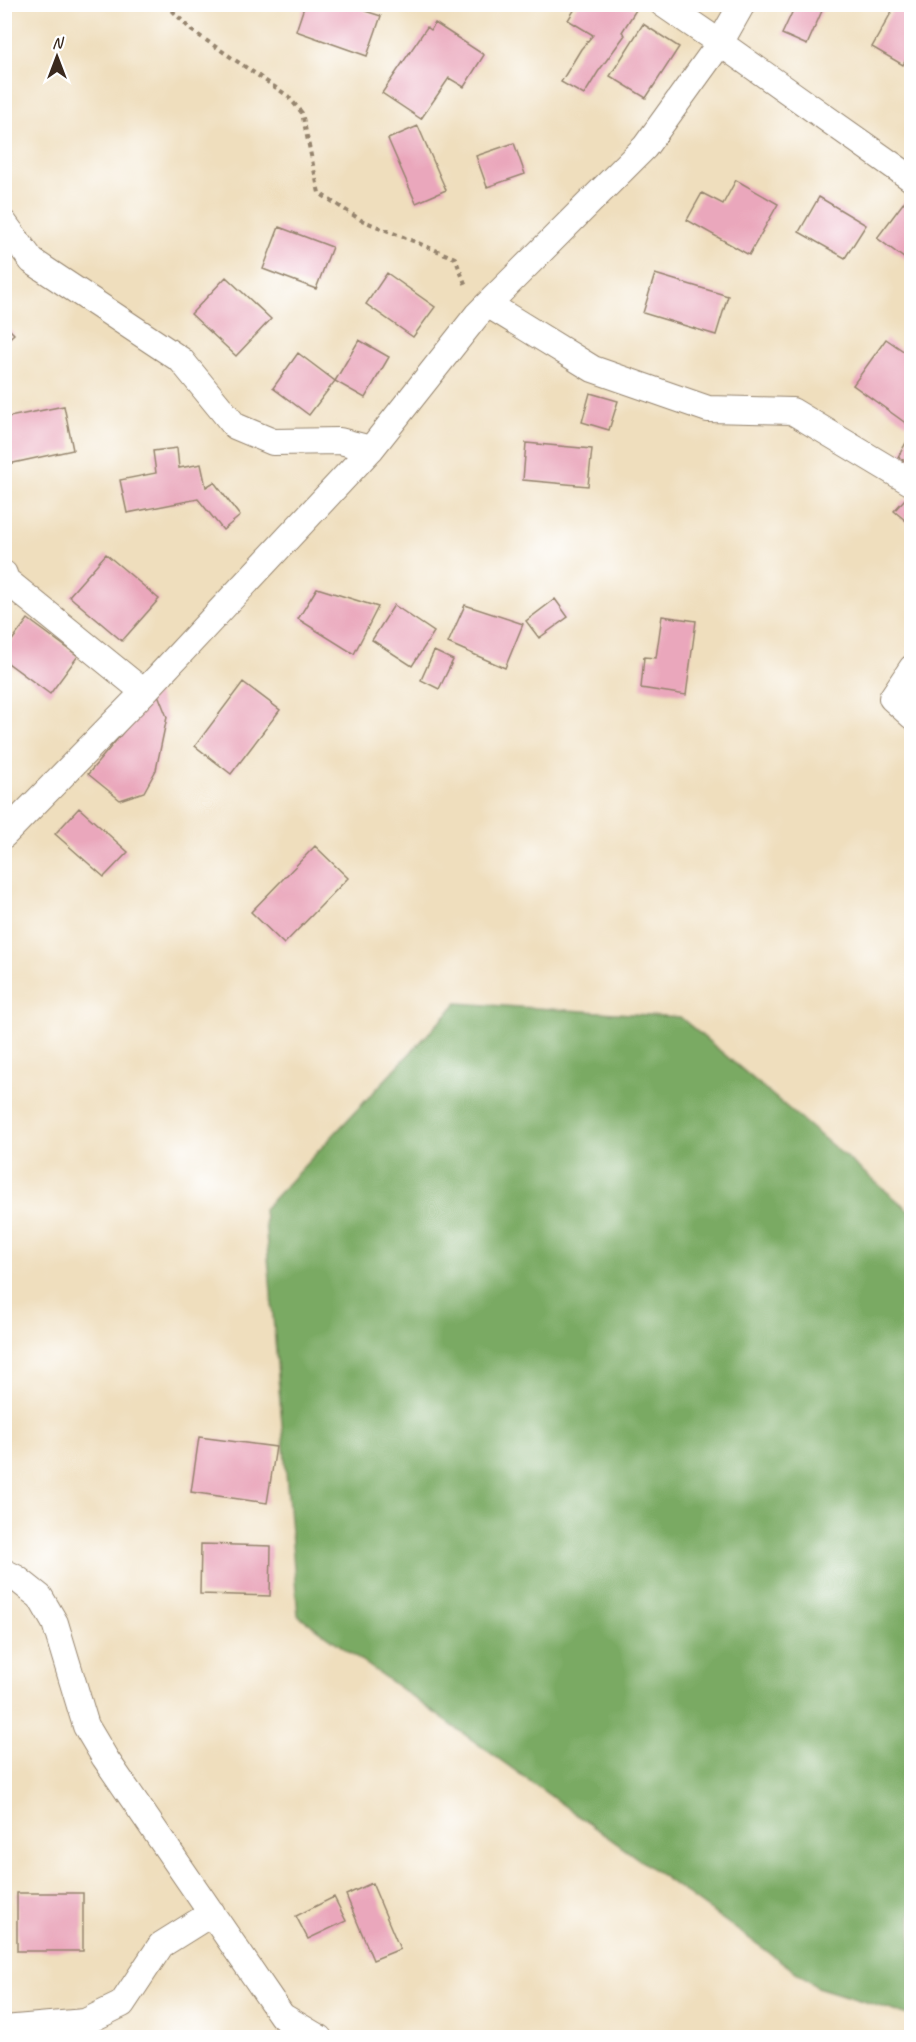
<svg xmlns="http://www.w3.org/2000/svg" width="916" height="2042" font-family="Caveat,sans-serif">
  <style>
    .forest { fill: #7aaa63; stroke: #5a6a40; stroke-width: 1.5 }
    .building { fill: #eaa7bc }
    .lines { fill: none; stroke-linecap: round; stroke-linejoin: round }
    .street-casing { stroke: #95846e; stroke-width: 28 }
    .path { stroke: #95846e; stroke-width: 4; stroke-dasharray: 4.5 4.5; stroke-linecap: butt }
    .street { stroke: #fff; stroke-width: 26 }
  </style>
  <rect width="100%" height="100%" fill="#fff"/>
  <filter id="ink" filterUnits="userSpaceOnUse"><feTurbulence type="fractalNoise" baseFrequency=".0167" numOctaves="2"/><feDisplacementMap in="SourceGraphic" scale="12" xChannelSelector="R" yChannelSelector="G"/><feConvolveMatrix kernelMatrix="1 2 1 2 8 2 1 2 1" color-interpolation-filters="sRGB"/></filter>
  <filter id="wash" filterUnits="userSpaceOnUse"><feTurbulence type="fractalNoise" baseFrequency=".008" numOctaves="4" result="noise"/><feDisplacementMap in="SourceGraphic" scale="24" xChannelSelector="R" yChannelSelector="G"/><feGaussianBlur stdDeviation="1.35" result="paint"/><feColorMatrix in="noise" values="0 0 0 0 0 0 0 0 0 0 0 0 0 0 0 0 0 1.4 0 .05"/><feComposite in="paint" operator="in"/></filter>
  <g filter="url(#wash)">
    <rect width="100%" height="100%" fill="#efdebd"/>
    <path class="forest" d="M457,1003L680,1017L911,1212V2016L817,1987L298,1615L264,1209Z"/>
    <g id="blocks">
      <path class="building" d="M305,4H367L365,11L381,16L367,56L296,31Z
        M578,4H628L636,10L622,32L625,35L598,72L584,95L561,82L581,49L593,35L568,20Z
        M796,4H825L807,45L782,34Z
        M896,4H912V50L903,65L872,47Z
        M435,23L484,55L464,87L449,78L421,119L382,93L427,27L431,30Z
        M643,24L679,47L646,98L610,76Z
        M418,126L446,190L416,203L388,139Z
        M514,143L525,174L487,187L476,156Z
        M736,180L778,204L749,255L687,220L702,193L723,204Z
        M819,197L866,225L845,258L799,232Z
        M907,198L912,202V264L877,238Z
        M279,227L332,247L316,289L263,269Z
        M387,273L435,307L413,337L366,304Z
        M655,274L728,296L716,335L643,313Z
        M226,277L271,319L236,356L191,314Z
        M4,324L14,334L4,343Z
        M886,339L912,357V417L907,424L853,385Z
        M359,340L389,357L365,398L335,381Z
        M298,353L335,381L309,415L273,388Z
        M590,393L618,401L609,430L582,422Z
        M64,406L73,450L4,465V418Z
        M912,432V465L898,457Z
        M526,443L592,449L588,486L523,480Z
        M177,448L179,468L201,464L206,487L214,482L240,516L223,530L198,499L127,513L120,480L156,473L153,451Z
        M905,499L912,504V526L894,511Z
        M106,554L159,599L122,641L69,596Z
        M317,588L378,607L354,654L298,619Z
        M555,599L568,617L539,638L526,621Z
        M394,605L434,632L412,666L372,640Z
        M465,605L523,624L505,668L448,643Z
        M662,616L696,621L686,695L641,688L644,657L656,658Z
        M28,619L78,656L50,694L4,660V651Z
        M434,651L453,660L439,689L421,680Z
        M243,682L280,710L231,774L195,746Z
        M157,692L167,717L156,770L144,792L120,800L88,774Z
        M79,808L128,852L104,877L55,834Z
        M315,846L348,878L284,944L251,912Z
        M199,1437L276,1447L267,1503L191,1492Z
        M201,1544L271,1546L270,1596L200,1594Z
        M372,1883L400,1949L373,1960L346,1895Z
        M17,1893H83V1951H17Z
        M334,1897L346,1921L308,1939L296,1916Z
        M4,1919H9L6,1946H4Z"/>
    </g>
  </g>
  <g filter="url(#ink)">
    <use href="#blocks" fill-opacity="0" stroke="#95846e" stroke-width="1.5"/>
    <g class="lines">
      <defs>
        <path id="street" d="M663,4L720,43L912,179
          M4,223L32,261L181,360L235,426L273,442L340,441L371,449
          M489,305L593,369L708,409L792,411L912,483
          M4,574L6,580L144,692
          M912,668L892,698L912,716
          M4,835L144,692L371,449L477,315L645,147L720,43L742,4
          M4,1572L16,1578L40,1597L55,1623L86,1726L105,1758L282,2016L319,2038
          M4,2029L85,2022L122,2004L161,1945L212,1913"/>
      </defs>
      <use href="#street" class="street-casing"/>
      <path class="path" d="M166,4L191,30L288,96L302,113L319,193L361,220L455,258L466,286"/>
      <use href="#street" class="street"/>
    </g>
  </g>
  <rect width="916" height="2042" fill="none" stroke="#fff" stroke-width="24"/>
  <g transform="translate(57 57)" stroke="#ffffff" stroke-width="4.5" paint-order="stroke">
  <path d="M0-4.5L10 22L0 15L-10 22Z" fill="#3b2a1e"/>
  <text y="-9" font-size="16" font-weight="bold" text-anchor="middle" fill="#3b2a1e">N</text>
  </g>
</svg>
